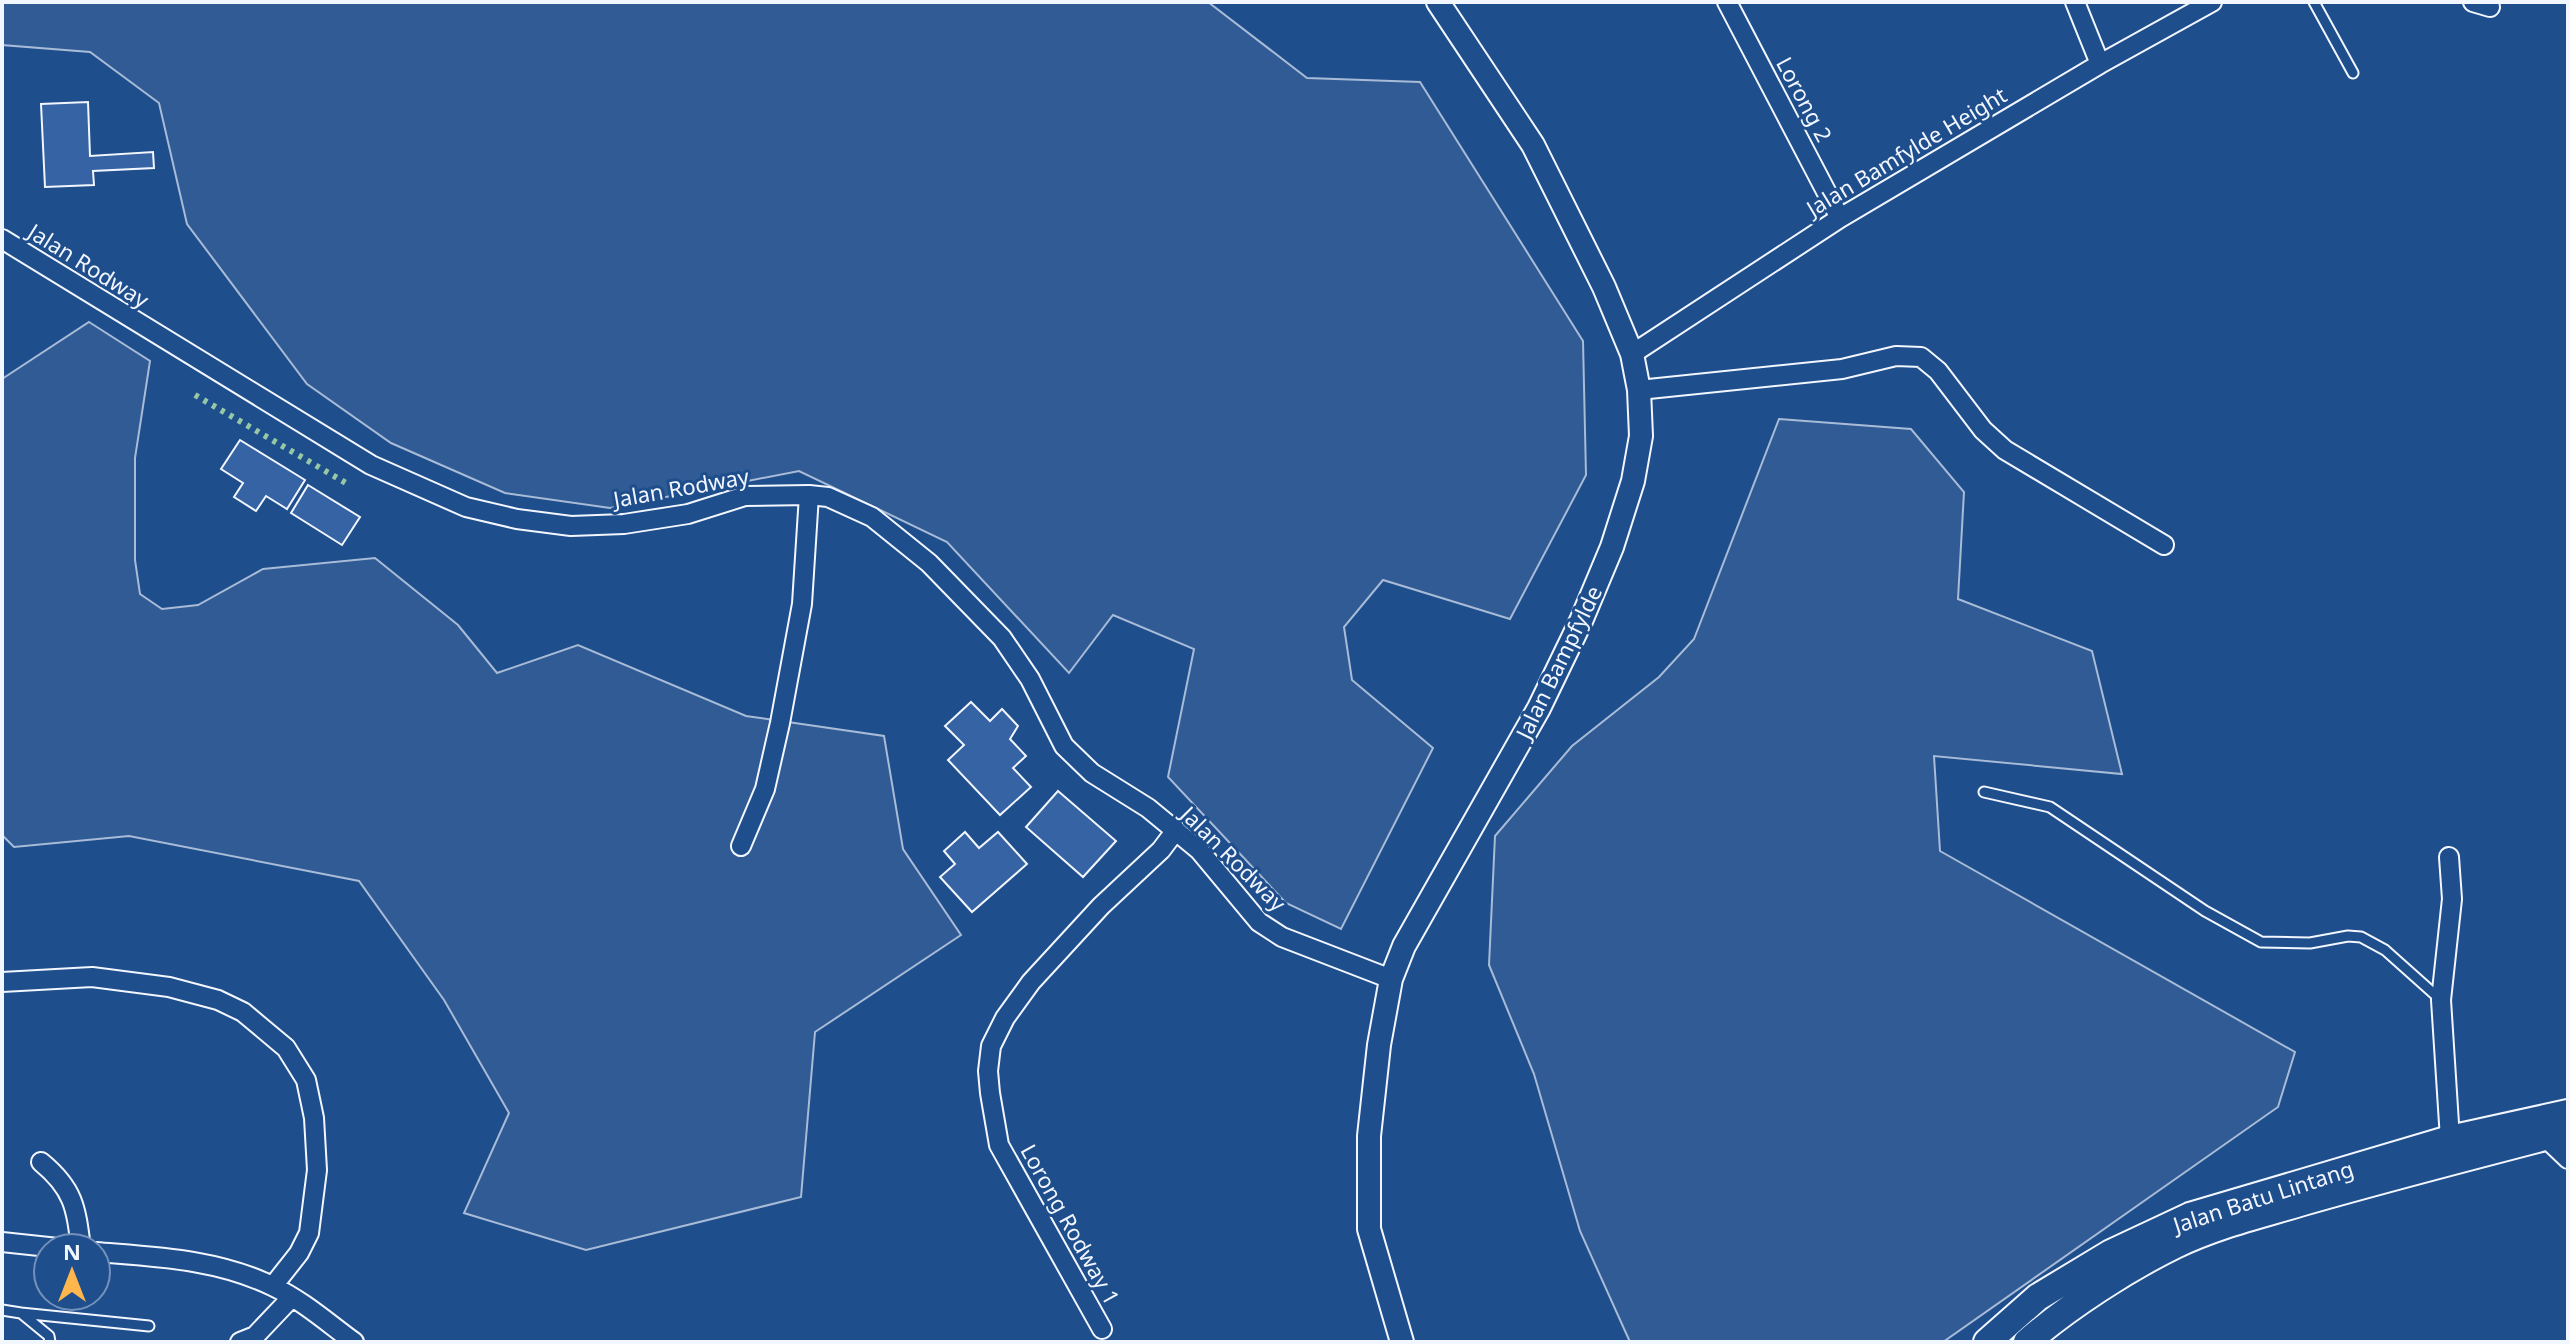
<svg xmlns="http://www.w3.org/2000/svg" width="2570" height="1344" font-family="'Noto Sans',sans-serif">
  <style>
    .built { fill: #305b95; stroke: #a8bbd7; stroke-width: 2 }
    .building { fill: #3563a3; stroke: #f2f6ff; stroke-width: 2 }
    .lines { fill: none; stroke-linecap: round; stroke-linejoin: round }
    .service-casing { stroke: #f2f6ff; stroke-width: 13 }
    .minor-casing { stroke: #f2f6ff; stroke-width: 22 }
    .tertiary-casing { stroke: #f2f6ff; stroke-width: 26 }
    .secondary-casing { stroke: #f2f6ff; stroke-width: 30 }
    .service { stroke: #1f4e8c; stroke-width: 9 }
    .minor { stroke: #1f4e8c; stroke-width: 18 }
    .tertiary { stroke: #1f4e8c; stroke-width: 22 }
    .secondary { stroke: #1f4e8c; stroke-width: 26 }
    .hedge { stroke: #97c8a6; stroke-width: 6; stroke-dasharray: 4 6; stroke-linecap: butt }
    .labels { text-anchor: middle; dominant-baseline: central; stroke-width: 6; stroke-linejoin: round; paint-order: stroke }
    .street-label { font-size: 22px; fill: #f2f6ff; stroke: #1f4e8c }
  </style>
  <rect width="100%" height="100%" fill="#1f4e8c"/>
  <path class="built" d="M2 2H1208L1307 78 1420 82 1583 341 1586 475 1510 619 1383 580 1344 627 1352 680 1433 748 1341 929 1286 903 1168 777 1194 649 1113 615 1069 673 947 542 799 471 610 508 505 493 391 443 307 384 187 224 159 103 90 52 2 45Z
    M89 322 150 361 135 458V560L140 594 162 609 198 605 263 569 375 558 458 625 497 673 578 645 746 716 884 736 903 849 961 935 815 1032 801 1197 586 1250 464 1213 509 1113 444 1000 359 881 129 836 14 847 2 835V379Z
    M1779 419 1911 429 1964 492 1958 599 2092 651 2122 774 1934 756 1940 851 2295 1052 2278 1107 1943 1342H1630L1580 1231 1534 1074 1489 965 1495 836 1572 746 1659 677 1694 639Z"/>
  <path class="building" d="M88 102 90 156 153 152 154 168 93 171 94 185 45 187 41 104Z
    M240 440 305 480 287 509 266 496 256 511 234 497 243 483 221 469Z
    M308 485 360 517 342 545 291 513Z
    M971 702 990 721 1002 709 1018 726 1010 739 1026 756 1013 768 1031 787 1000 815 948 760 964 745 945 726Z
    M1058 791 1116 841 1083 877 1026 827Z
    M965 832 979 848 998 832 1027 864 972 912 940 877 955 864 944 851Z"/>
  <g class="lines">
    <g class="service-casing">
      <path id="service" d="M2314 2 2353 73
        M1984 792 2050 807 2205 911 2261 942 2310 943 2348 936 2361 937 2385 950 2441 1000
        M2 1310 21 1313 49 1336 50 1342
        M21 1313 149 1326"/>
    </g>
    <g class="minor-casing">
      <path id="minor" d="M1727 2 1840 218
        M2075 2 2100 64
        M2473 2 2490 7
        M2 239 371 465 466 507 517 519 571 526 624 524 688 514 745 496 809 495 828 497 872 517 929 563 1002 638 1030 679 1064 746 1092 773 1148 808 1199 850 1259 922 1282 937 1391 979
        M1632 354 1840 218 2100 64 2212 2
        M1639 390 1842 369 1896 356 1921 357 1938 371 1983 430 2005 450 2164 545
        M741 846 765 789 780 723 802 604 809 495
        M2449 857 2452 899 2441 1000 2450 1139
        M2 982 92 977 169 987 218 1000 243 1012 286 1048 306 1080 314 1118 317 1170 309 1233 299 1253 273 1286
        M2545 1137 2568 1159
        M41 1162C74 1189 76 1208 81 1248
        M2 1242 58 1248
        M96 1252C156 1257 217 1259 272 1286 302 1300 328 1323 354 1342
        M1102 1329 999 1145 990 1093 988 1071 991 1046 1005 1018 1031 982 1101 906 1161 850 1176 830
        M240 1342 255 1336 292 1297"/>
    </g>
    <g class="tertiary-casing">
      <path id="tertiary" d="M1402 1342 1369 1229V1136L1379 1045 1391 979 1404 946 1539 708 1581 621 1612 547 1633 481 1641 436 1639 390 1632 354 1604 287 1533 145 1438 2"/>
    </g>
    <g class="secondary-casing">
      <path id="secondary" d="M1987 1342 2038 1297 2111 1253 2190 1216 2450 1139 2568 1113
        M2027 1342C2069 1306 2126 1269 2175 1245 2216 1225 2260 1215 2303 1202 2383 1179 2464 1158 2545 1137L2568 1135"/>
    </g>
    <use href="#service" class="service"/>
    <use href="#minor" class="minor"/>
    <use href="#tertiary" class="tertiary"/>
    <use href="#secondary" class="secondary"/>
    <path class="hedge" d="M195 395 346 483"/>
  </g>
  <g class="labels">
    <g class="street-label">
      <text transform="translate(1805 99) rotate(62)">Lorong 2</text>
      <text transform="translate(1906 151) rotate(-31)">Jalan Bamfylde Height</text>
      <text transform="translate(89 265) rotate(32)">Jalan Rodway</text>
      <text transform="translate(681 487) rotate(-10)">Jalan Rodway</text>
      <text transform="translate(1558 662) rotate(-64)">Jalan Bampfylde</text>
      <text transform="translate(1234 858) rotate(45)">Jalan Rodway</text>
      <text transform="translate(2263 1196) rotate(-18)">Jalan Batu Lintang</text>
      <text transform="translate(1071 1224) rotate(61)">Lorong Rodway 1</text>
    </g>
  </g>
  <rect width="2570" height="1344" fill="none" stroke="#f2f6ff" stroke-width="8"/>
  <g transform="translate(72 1272)"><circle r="38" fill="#1f4e8c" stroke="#7391ba" stroke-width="2"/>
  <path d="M0-6L14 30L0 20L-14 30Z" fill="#ffb74d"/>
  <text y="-12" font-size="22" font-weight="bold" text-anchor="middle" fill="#f2f6ff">N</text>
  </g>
</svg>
